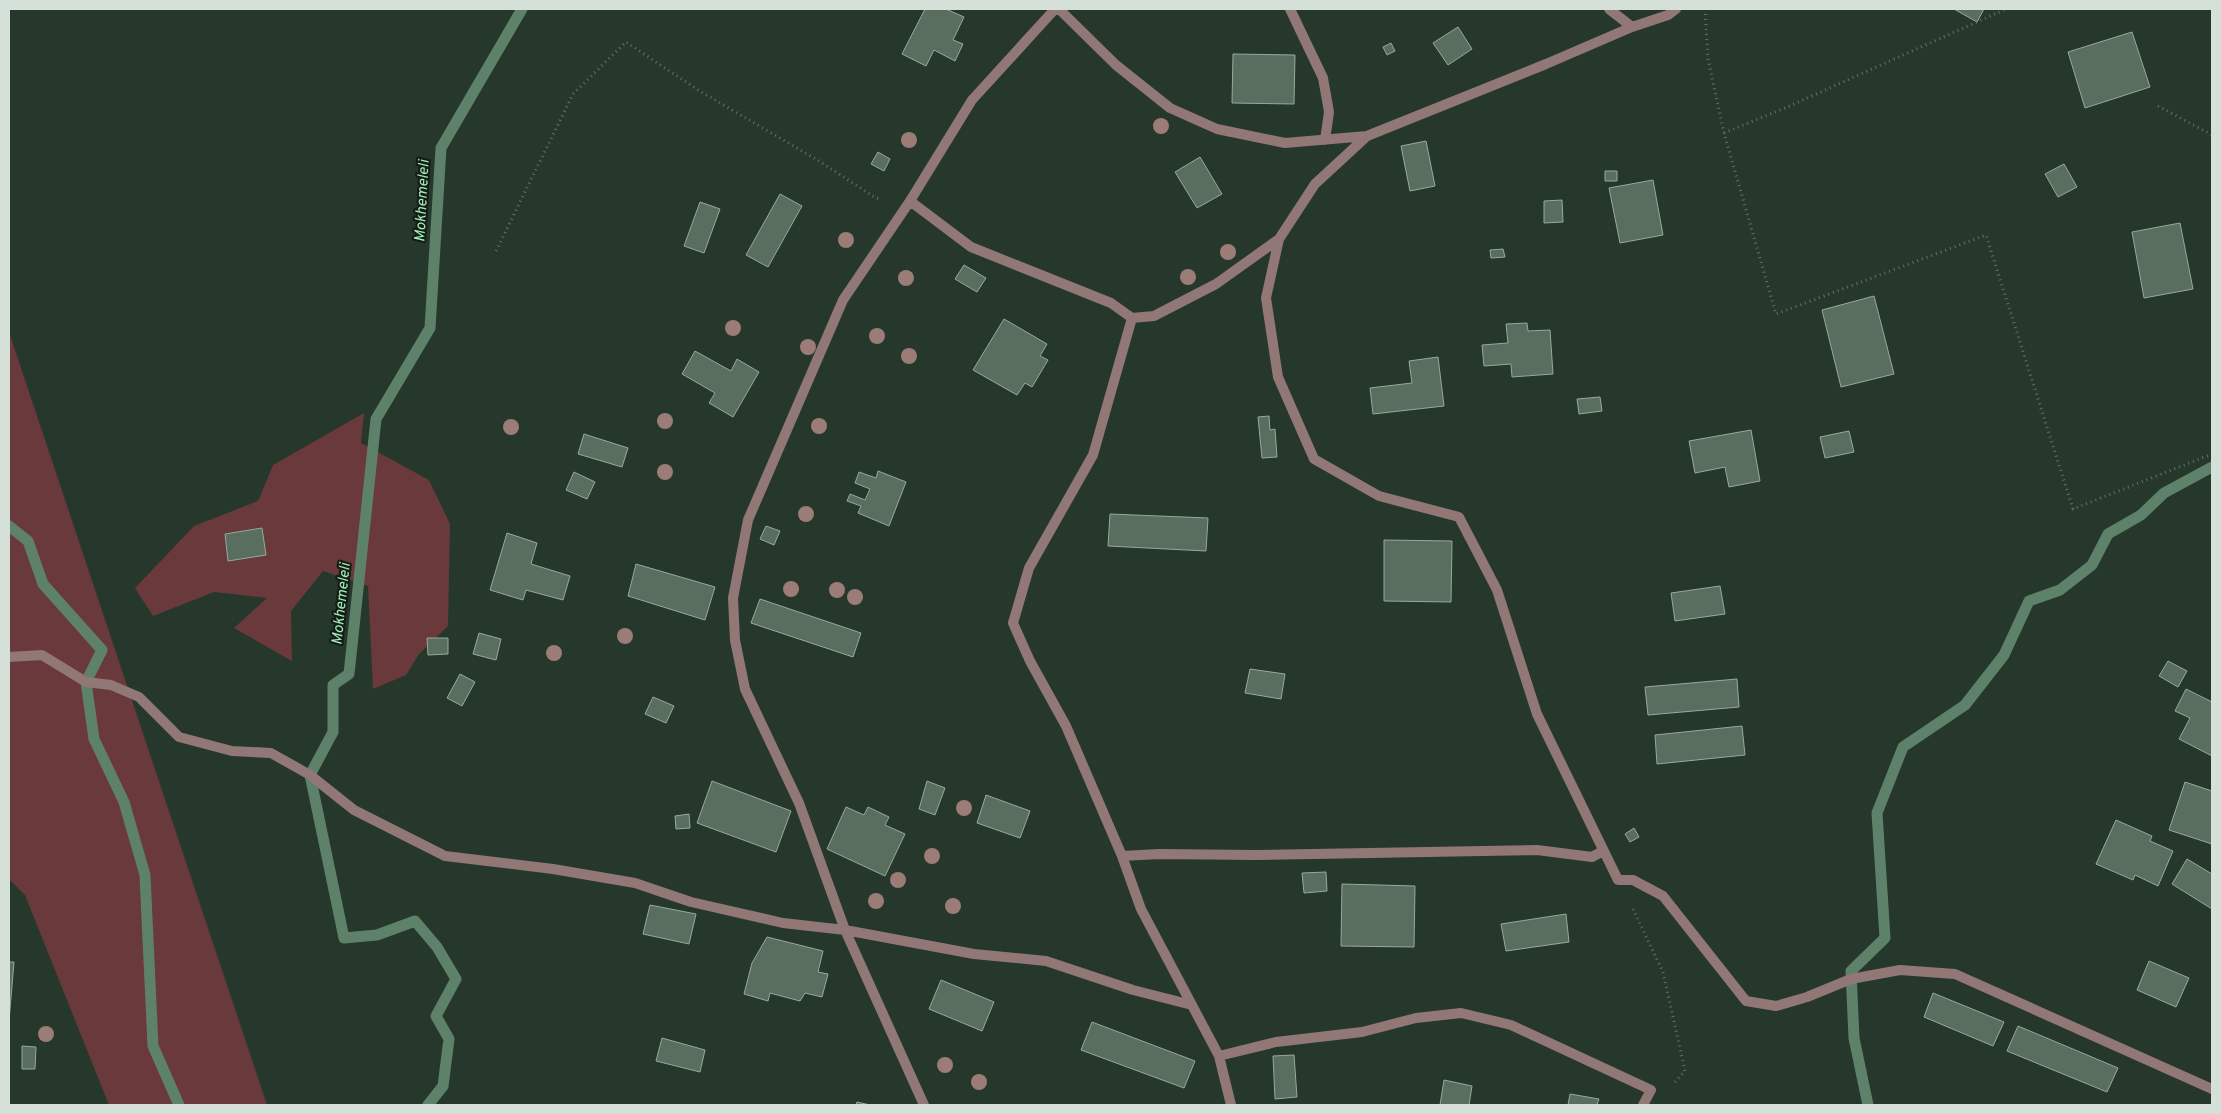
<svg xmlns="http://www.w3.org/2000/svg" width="2221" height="1114" font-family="Overpass,sans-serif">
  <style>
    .green { fill: #69393b }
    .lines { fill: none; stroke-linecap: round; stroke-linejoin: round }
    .stream { stroke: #5e8269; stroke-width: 11 }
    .building { fill: #596e5f; stroke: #95ab9b }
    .path { stroke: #627266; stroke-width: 3; stroke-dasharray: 1 4; stroke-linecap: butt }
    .street { stroke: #927777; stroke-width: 10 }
    .tree { fill: #9b7c77 }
    .labels { text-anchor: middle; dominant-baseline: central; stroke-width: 4.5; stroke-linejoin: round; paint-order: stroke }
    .water-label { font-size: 15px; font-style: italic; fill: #a2edb8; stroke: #151d17 }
  </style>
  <rect width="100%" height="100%" fill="#26382b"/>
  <path class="green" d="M9 332 267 1105H109L25 895 9 879Z
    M364 413 361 443 429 480 450 524 448 626 419 654 406 675 373 689 368 586 323 571 291 611 292 661 234 628 267 598 214 592 153 616 135 588 194 526 258 501 273 465Z"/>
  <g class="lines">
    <path class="stream" d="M9 526 28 541 43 584 102 650 86 682 94 739 124 802 145 875 153 1046 179 1105
      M428 1105 443 1086 449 1039 436 1016 456 979 437 947 415 921 377 935 344 938 310 775 333 732V685L349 674 376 419 430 328 441 148 522 9
      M1868 1105 1854 1038 1851 971 1885 938 1877 813 1903 747 1965 705 2004 655 2029 601 2060 590 2092 565 2108 534 2141 515 2164 493 2212 467"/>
  </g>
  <path class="building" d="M925 9H946L964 17 953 40 963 44 955 61 934 50 926 66 902 54Z
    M1954 9H1984L1977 22Z
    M1458 27 1472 49 1448 65 1433 43Z
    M2132 32 2150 87 2085 108 2068 52Z
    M1391 43 1395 51 1387 55 1383 47Z
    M1233 54 1295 55 1294 104 1232 103Z
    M1426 141 1435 186 1410 191 1401 146Z
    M878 152 890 159 884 171 871 164Z
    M1200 157 1222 194 1197 208 1175 172Z
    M2064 164 2077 187 2058 197 2045 174Z
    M1605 171H1617V181H1605Z
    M1653 180 1663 235 1620 243 1609 188Z
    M780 194 802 206 768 267 746 255Z
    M1562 200 1563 222 1544 223V201Z
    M700 202 720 209 704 253 684 246Z
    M2180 223 2193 289 2144 298 2132 232Z
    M1503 249 1505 257 1491 258 1490 250Z
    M964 265 986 278 977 292 955 279Z
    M1874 296 1894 374 1841 387 1822 310Z
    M1004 319 1047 344 1040 356 1048 360 1032 387 1025 383 1017 395 973 370Z
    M1527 323 1528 331 1550 330 1553 374 1512 377 1511 364 1484 366 1482 345 1508 343 1506 324Z
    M695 351 731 371 737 359 759 372 733 417 709 403 715 393 682 374Z
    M1438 357 1444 406 1373 414 1370 388 1412 383 1409 361Z
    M1600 397 1602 411 1579 414 1577 399Z
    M1269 416 1270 430 1275 429 1277 457 1262 458 1258 417Z
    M1751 430 1760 481 1729 487 1725 467 1695 473 1689 441Z
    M1849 431 1854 452 1825 458 1820 437Z
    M584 434 628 448 622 467 578 454Z
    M878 471 906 482 889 526 858 513 861 506 847 501 850 494 865 500 870 489 855 483 859 472 876 478Z
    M574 472 595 482 587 499 566 490Z
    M1110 514 1208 518 1206 551 1108 546Z
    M766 526 780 531 774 545 760 539Z
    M262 528 266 555 228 561 225 534Z
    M507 533 537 543 531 564 570 576 563 600 526 590 523 600 490 590Z
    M1384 540 1452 541 1451 602 1384 601Z
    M636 564 715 587 705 620 628 596Z
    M1720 586 1725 614 1675 621 1671 593Z
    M760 599 861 633 853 657 751 623Z
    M479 633 501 639 496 660 473 654Z
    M427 638H448V654L428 655Z
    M2168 661 2187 671 2178 687 2159 676Z
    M1250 669 1285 674 1281 699 1245 693Z
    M460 674 475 682 462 706 447 698Z
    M1737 679 1739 707 1648 715 1645 687Z
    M2186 689 2212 702V756L2179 739 2190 718 2175 711Z
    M653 697 674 706 666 723 645 714Z
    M1742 726 1745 755 1657 764 1655 735Z
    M712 781 791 811 776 852 697 823Z
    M927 781 945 788 935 815 919 809Z
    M2185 782 2212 791V844L2169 830Z
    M986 795 1030 811 1020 838 977 823Z
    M846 807 864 815 868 807 889 817 885 825 905 834 885 876 827 849Z
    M689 814 690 828 676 829 675 816Z
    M2116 820 2152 836 2150 841 2173 851 2158 886 2135 875 2133 880 2096 864Z
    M1634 828 1639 837 1630 842 1625 834Z
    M2187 859 2212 874V909L2172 884Z
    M1326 872 1327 891 1304 893 1302 873Z
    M1342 884 1415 886 1414 947 1341 946Z
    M650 905 696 914 689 944 643 934Z
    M1566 914 1569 942 1506 951 1501 924Z
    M767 937 823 951 818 972 828 974 822 997 805 993 800 1001 770 993 768 1001 744 994 752 963Z
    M2149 961 2189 978 2176 1007 2137 990Z
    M9 962H14L9 1021Z
    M941 980 994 1002 982 1031 929 1009Z
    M1933 993 2004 1022 1993 1046 1924 1017Z
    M1092 1022 1195 1061 1184 1088 1081 1050Z
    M2018 1026 2118 1068 2107 1092 2007 1051Z
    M662 1038 705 1050 700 1072 656 1061Z
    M22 1046 36 1047 35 1069H22Z
    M1294 1055 1297 1097 1275 1099 1273 1056Z
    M1444 1080 1472 1086 1469 1105H1440Z
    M1570 1094 1599 1099 1597 1105H1568Z
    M857 1102 870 1105H856Z"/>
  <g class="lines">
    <path class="path" d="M1705 9 1708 59 1724 133 1776 314 1986 235 2073 509 2212 454
      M2158 106 2212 135
      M1724 133 1785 108 2006 9
      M496 251 573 94 626 42 698 90 819 161 876 198 882 199
      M1633 909 1663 972 1685 1071 1673 1084"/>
    <path class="street" d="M1059 9 1116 65 1170 108 1217 129 1285 143 1367 136
      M1290 9 1323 78 1329 112 1325 140
      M1609 9 1632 27
      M1676 9 1668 15 1632 27 1546 64 1367 136 1315 184 1279 239 1266 298 1278 377 1314 459 1379 496 1459 517 1497 590 1537 714 1618 880H1633L1663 896 1746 1001 1776 1006 1807 997 1851 979 1900 970 1955 974 2212 1089
      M910 201 971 247 1111 303 1132 318 1154 316 1216 284 1279 239
      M1132 318 1093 455 1029 568 1013 623 1030 661 1066 726 1122 856 1141 909 1219 1056 1231 1105
      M9 657 42 655 86 682 111 685 139 697 179 737 232 751 271 753 310 775 354 810 445 856 553 869 635 883 691 902 783 923 845 930 974 954 1046 961 1133 990 1192 1005
      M1122 856 1159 854 1256 855 1537 850 1592 857 1603 851
      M1219 1056 1276 1042 1362 1032 1416 1018 1461 1013 1511 1025 1651 1090 1643 1105
      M924 1105 845 930 799 803 745 689 735 640 733 598 748 520 843 300 910 201 972 100 1055 9"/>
  </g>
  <g class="tree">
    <circle cx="1161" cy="126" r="8"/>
    <circle cx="909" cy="140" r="8"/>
    <circle cx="846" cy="240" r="8"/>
    <circle cx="1228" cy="252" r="8"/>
    <circle cx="1188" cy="277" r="8"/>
    <circle cx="906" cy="278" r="8"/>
    <circle cx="733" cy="328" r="8"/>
    <circle cx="877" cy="336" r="8"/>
    <circle cx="808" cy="347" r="8"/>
    <circle cx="909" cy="356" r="8"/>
    <circle cx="665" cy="421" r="8"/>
    <circle cx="819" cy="426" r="8"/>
    <circle cx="511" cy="427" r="8"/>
    <circle cx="665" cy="472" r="8"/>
    <circle cx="806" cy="514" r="8"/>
    <circle cx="791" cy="589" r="8"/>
    <circle cx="837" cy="590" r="8"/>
    <circle cx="855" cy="597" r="8"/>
    <circle cx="625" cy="636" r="8"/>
    <circle cx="554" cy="653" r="8"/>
    <circle cx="964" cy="808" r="8"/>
    <circle cx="932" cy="856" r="8"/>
    <circle cx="898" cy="880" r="8"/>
    <circle cx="876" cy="901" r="8"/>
    <circle cx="953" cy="906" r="8"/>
    <circle cx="46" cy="1034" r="8"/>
    <circle cx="945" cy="1065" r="8"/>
    <circle cx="979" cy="1082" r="8"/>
  </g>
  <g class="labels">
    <g class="water-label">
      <text transform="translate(423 201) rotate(-87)">Mokhemeleli</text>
      <text transform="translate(342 604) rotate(-84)">Mokhemeleli</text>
    </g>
  </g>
  <rect width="2221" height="1114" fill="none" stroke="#d5e1d8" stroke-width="20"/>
</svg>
